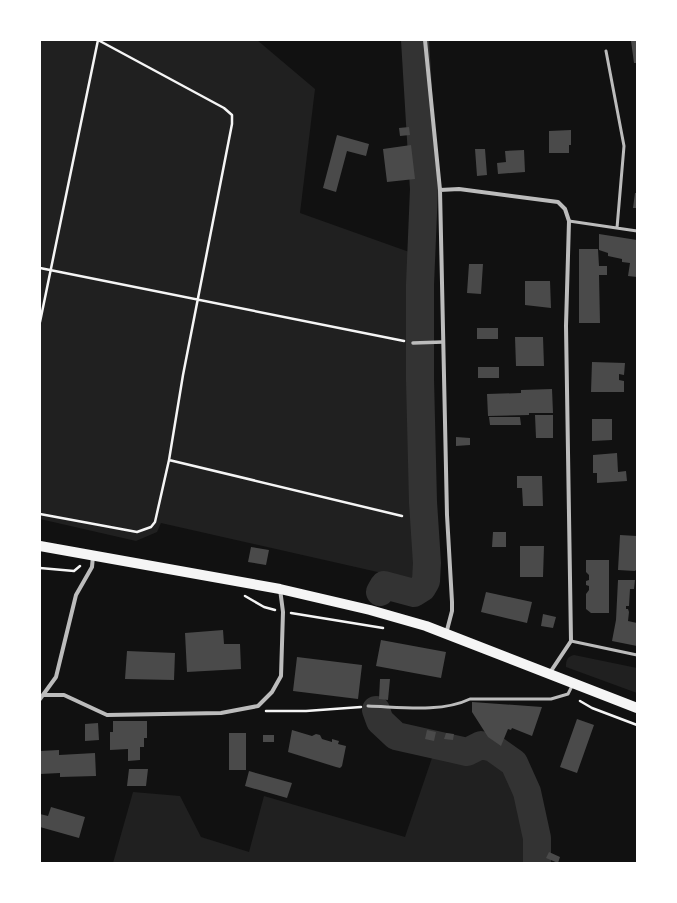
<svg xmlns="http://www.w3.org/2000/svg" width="677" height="903" font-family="'Public Sans',sans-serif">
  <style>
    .green { fill: #202020 }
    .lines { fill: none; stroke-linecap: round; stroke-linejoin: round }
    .river { stroke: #333; stroke-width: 28 }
    .building { fill: #4a4a4a }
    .path { stroke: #f5f5f5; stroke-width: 2.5 }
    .service { stroke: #bcbcbc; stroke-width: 3 }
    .pedestrian { stroke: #bcbcbc; stroke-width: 3.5 }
    .minor { stroke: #bcbcbc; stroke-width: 4 }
    .primary { stroke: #f5f5f5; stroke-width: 10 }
  </style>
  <rect width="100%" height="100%" fill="#111"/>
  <path class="green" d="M40 40H257L315 89 300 213 412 253 417 572 413 580 161 523 157 532 136 541 40 519Z
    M574 655 637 668V693L566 667C566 660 567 657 574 655Z
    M433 755 469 761 483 755 507 769 524 824 526 863H113L133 792 180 796 201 837 249 852 264 796 405 837Z"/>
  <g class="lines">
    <path class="river" d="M380 592 384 585 414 593 422 588 426 581 427 563 423 502 420 379V285L424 189 415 40
      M376 710 380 721 396 736 467 752 481 745 493 748 514 763 527 792 537 838V863"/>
  </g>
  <path class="building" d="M637 40V63H634L631 41Z
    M409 127 410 135 400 136 399 128Z
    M571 130V145H569V153H549V131Z
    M337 135 369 144 366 156 347 151 336 192 323 188Z
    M411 145 415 179 387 182 383 149Z
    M475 149H485L487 175 477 176Z
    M524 150 525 172 498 174 497 163 506 162 505 151Z
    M635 193H637V208H633Z
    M599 234 637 240V277L628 276 630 263 622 262V259L608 256V253L599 250Z
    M579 249H598L599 266H607V275H599L600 323H579Z
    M469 264H483L481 294 467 293Z
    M525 281H550L551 308 525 305Z
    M477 328H498V339H477Z
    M515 337H543L544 366H516Z
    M592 362 625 363 624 375 619 374V380L624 381V392H591Z
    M478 367H499V378H478Z
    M552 389 553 413H529V415L488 416 487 394 521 393V390Z
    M535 415H553V438H536Z
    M489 417H520L521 425H490Z
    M592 419H612V440L592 441Z
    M456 437 470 438V445L456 446Z
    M617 453 618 472 626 471 627 481 597 483V473H593V455Z
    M517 476H542L543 506H523L522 488H517Z
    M493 532H506V547H492Z
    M620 535 637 536V569L635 571 618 570Z
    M520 546H544L543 577H520Z
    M251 547 269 550 266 565 248 562Z
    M586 560H609V613H591L586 609V594L589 590V586L586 585V581L589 580V575L586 572Z
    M618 580H635L634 589H630L629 606H626V609H628L629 612 628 621 637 623V646L612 641 616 620Z
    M486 592 532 602 527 623 481 612Z
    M543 614 556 617 553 628 541 626Z
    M223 630 224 644H240L241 669 187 672 185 633Z
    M381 640 446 652 441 678 376 666Z
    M127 651 175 653 174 680 125 679Z
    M297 657 362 665 358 699 293 691Z
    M380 679H390L388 700 379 699Z
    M472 702 542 707 532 736 512 728 511 730 508 729 501 746 488 737 472 712Z
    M577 719 594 725 577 773 560 767Z
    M113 721H147V738H144V747H140V760L128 761V749L110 750V732H113Z
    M98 723 99 740 85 741V724Z
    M292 730 312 736 316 734 320 735 322 739 332 742V739L339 741 338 744 346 746 342 766 340 768 336 767 288 752Z
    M427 730 436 732 434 741 425 739Z
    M229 733H246V770H229Z
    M446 733 454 734 453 740 444 739Z
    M263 735H274V742H263Z
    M59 750V755L95 753 96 776 60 777V773L40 774V751Z
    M129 769H148L146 786H127Z
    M249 771 292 783 287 798 245 786Z
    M51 807 85 817 79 838 40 827V814L48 816Z
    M549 852 560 857 558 863 546 858Z"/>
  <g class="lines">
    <path class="path" d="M98 40 224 108 232 115V124L183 375 169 460 402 516
      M40 268 404 341
      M40 322 98 40
      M40 514 137 532 151 527 155 522 169 460
      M40 568 74 571 80 566
      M245 596 264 607 275 610
      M291 613 383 628
      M580 701 592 708 637 725
      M266 711H306L361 707"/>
    <path class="service" d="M606 51 624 146 617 228
      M569 221 637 231
      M571 641 637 655
      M368 706C400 707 441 713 470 699H551L568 694 572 686"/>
    <path class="pedestrian" d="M413 343 443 342"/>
    <path class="minor" d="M425 40 440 190 447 515 452 602V611L446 634
      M440 190 459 189 558 202 565 209 569 221 566 326 571 641 549 674
      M43 695H64L107 715 221 713 258 706 272 692 281 676 283 612 280 589
      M40 699 56 677 76 595 92 567 93 556"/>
    <path class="primary" d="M40 546 280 589 370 610 426 626 637 708"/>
  </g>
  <rect width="677" height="903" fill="none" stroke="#ffffff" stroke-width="82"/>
</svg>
